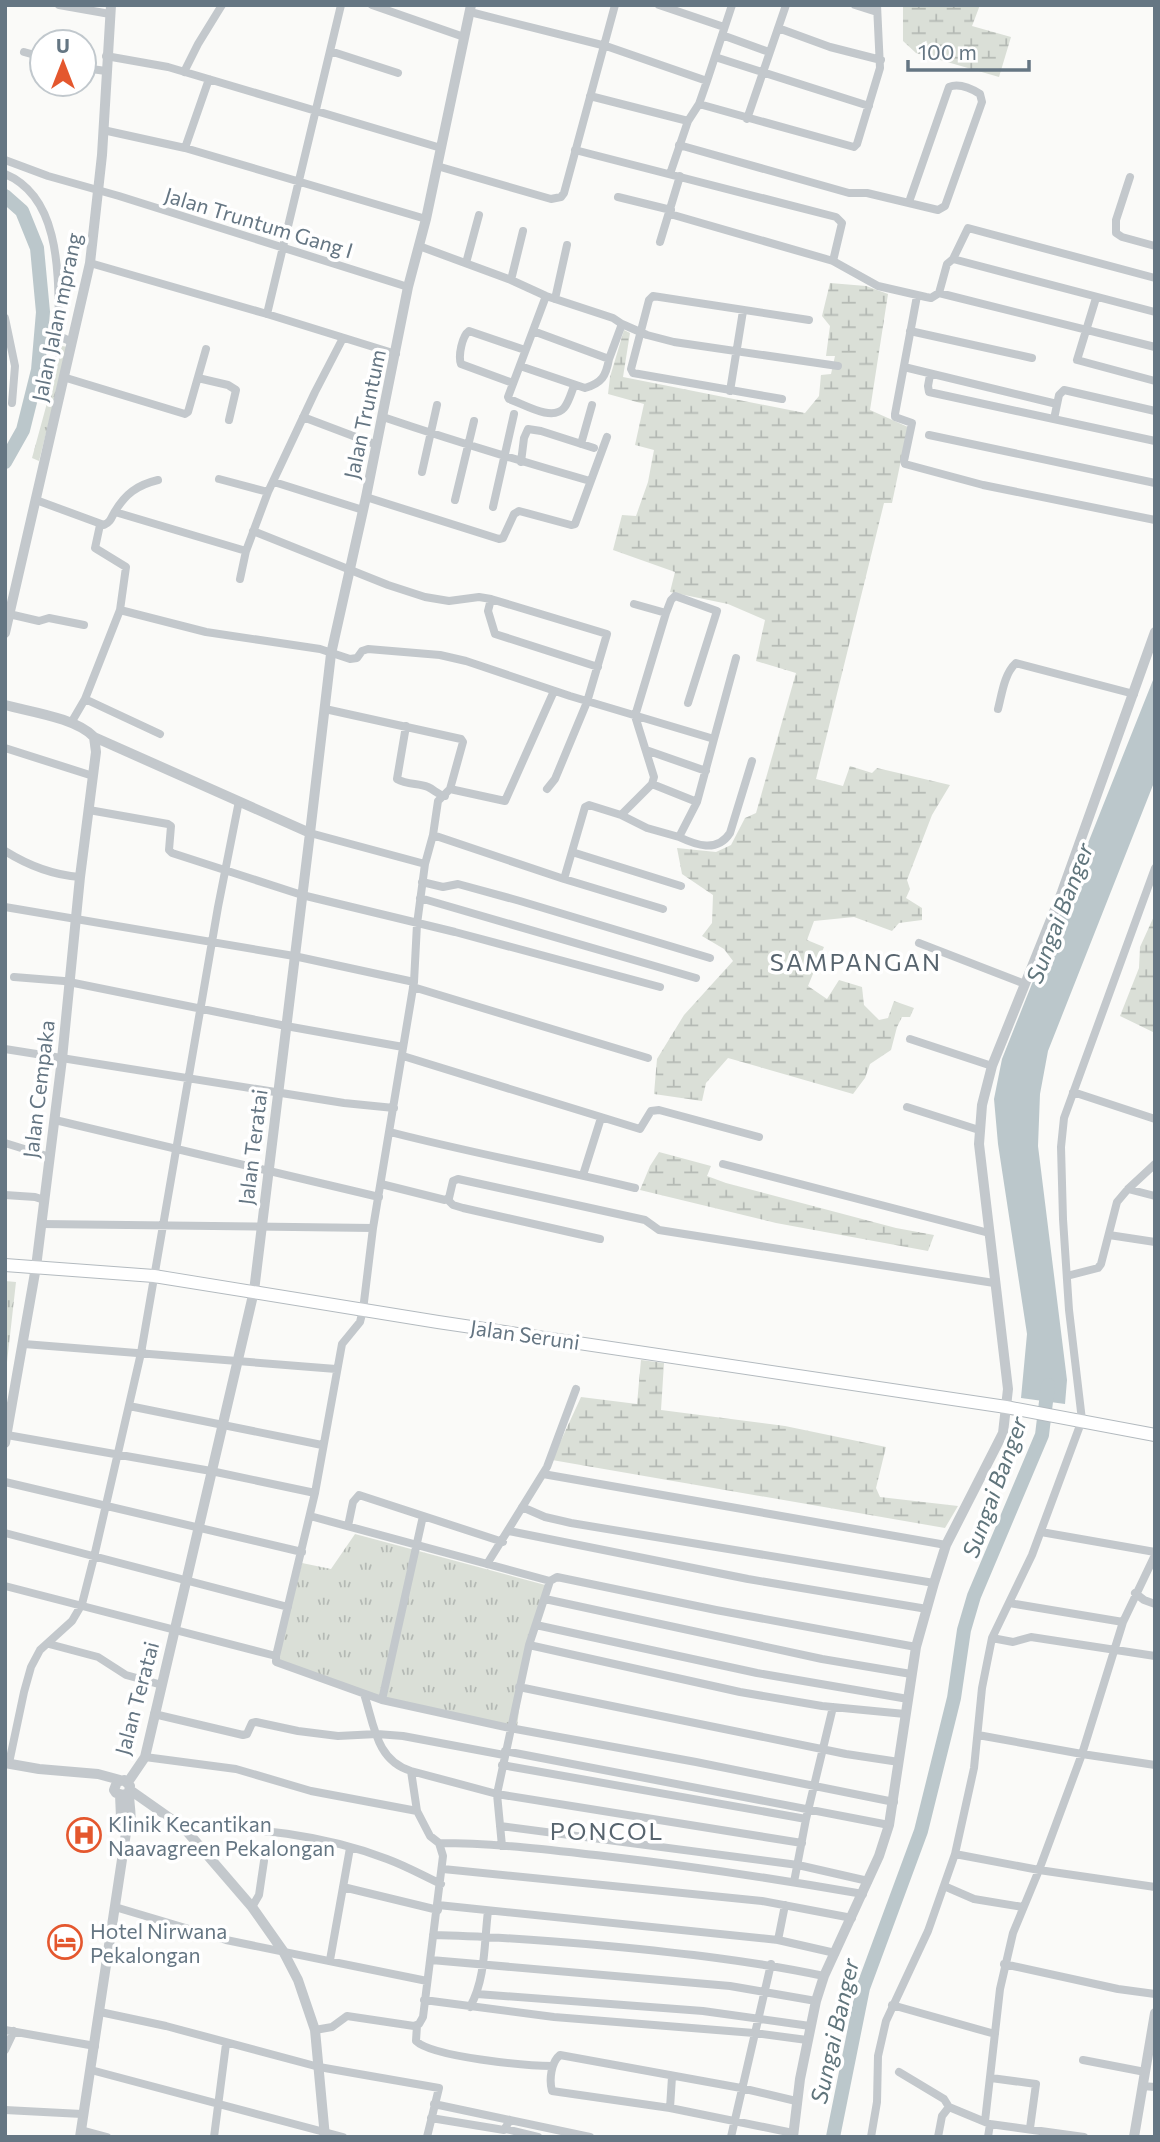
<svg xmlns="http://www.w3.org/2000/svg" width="1160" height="2142" font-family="Commissioner,sans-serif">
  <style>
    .wetland { fill: url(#wetland-marsh) }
    .park { fill: url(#park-tufts) }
    .water { fill: #bbc7cb }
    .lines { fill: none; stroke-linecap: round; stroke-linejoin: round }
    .river { stroke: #bbc7cb; stroke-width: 14 }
    .secondary-casing { stroke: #b3babf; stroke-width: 14 }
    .minor { stroke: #c3c8cc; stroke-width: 8 }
    .tertiary { stroke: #c3c8cc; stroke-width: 10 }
    .secondary { stroke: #fff; stroke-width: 12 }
    .labels { text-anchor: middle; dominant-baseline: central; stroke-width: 7; stroke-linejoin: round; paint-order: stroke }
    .street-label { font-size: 21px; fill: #657683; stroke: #fff }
    .poi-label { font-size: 21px; fill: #657683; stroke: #fff; text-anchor: start }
    .water-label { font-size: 23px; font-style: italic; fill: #60757c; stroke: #fff }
    .quarter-label { font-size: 24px; letter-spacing: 2px; fill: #57646e; stroke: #fff }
  </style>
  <defs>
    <pattern id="wetland-marsh" width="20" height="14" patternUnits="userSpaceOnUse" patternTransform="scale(1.75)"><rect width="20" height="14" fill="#dadfd7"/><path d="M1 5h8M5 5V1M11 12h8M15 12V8" fill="none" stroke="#b4b9b4"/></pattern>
    <pattern id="park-tufts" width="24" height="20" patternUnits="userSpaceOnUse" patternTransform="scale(1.75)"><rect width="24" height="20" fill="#dadfd7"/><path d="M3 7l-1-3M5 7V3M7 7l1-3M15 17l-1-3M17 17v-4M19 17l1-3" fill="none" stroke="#b4b9b4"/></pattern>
  </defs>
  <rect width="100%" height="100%" fill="#fafaf8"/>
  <path class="wetland" d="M903 5H980L972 26 1011 37 999 77 916 53 903 41Z
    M830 283 866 286 888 294 870 410 908 427 892 503H884L816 779 843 786 850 766 872 773 877 768 950 785 932 815 907 880 910 889 906 898 922 908V920L899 923 892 931 854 917 814 921 807 940 824 947 808 986 827 999 839 980 862 987 864 1005 879 1020 888 1018 894 1001 914 1008 910 1017H902L897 1027 891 1050 870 1064 865 1078 853 1094 728 1058 706 1083 702 1101 654 1094 657 1059 684 1015 733 961 724 949 702 936 712 923 713 895 682 874 677 848 716 852 731 845 745 818 756 813 796 673 756 661 765 620 728 604 670 592 675 572 613 550 622 515 636 516 648 482 654 450 635 445 644 404 608 394 610 377 624 330 630 333 623 377 805 413 819 396 821 375 831 374 835 356H826L830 326 822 316Z
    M1155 914V1033L1120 1016 1139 968 1140 947Z
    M659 1152 711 1166 707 1176 726 1183 896 1228 934 1235 928 1251 776 1223 640 1190 650 1166Z
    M641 1360 664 1363 661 1410 785 1426 886 1447 876 1488 880 1497 958 1506 945 1528 552 1460 581 1397 637 1404Z"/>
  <path class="park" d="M56 345 68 347 39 461 32 458 53 381Z
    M5 1281 16 1282 5 1380Z
    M355 1534 549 1586 527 1644 517 1727 391 1701 276 1664 302 1563 331 1569Z"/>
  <path class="water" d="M1155 675V780L1048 1051 1040 1094 1038 1146 1067 1380 1065 1404 1021 1398 1027 1334 998 1144 994 1099 1002 1059Z"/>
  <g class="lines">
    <path class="river" d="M5 196 22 211 37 248 43 312 38 370 23 430 5 462
      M833 2137 863 1988 921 1831 954 1698 964 1630 974 1596 1042 1435 1048 1385"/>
    <g class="secondary-casing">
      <path id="secondary" d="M5 1265 154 1276 438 1322 1006 1407 1155 1435"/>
    </g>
    <path class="minor" d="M59 5 110 14
      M372 5 464 37
      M659 5 724 27
      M855 5 877 12
      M470 12 606 46 707 81
      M778 28 830 47 881 60
      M722 35 769 52
      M330 51 398 73
      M24 52 42 57
      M106 56 168 67 441 148
      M715 57 869 106
      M84 68 106 71
      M184 72 198 44 222 5
      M590 96 688 121
      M699 104 854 147 857 144 880 68 877 5
      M747 119 786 5
      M103 130 185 148 426 219
      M679 145 849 193H867L938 210 945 206 982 102 980 94C972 89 959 83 949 87L909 202
      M185 148 209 79
      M575 150 836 217 842 223 833 261
      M5 160 48 176 119 196 408 287
      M437 166 551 199 561 197 564 193 615 5
      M5 174C63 198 58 281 59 333L61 337 72 342
      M670 174 688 121 699 104 707 81 732 5
      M1130 177 1116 220V233L1122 237 1155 246
      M618 197 671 210
      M670 214 833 261 878 286 926 297 931 298 939 293 1155 347
      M660 242 680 176
      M419 246 511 280 546 296 613 318 622 324 609 359 533 331
      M953 259 1155 312
      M90 263 267 314 396 354
      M466 263 479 215
      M511 280 523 231
      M939 293 947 264 953 259 968 228 1155 278
      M546 296 508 397 509 399C524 404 552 422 564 408 569 402 571 393 574 386
      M917 296 895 414V417L912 423 904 461 905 464 983 485 1155 520
      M1096 298 1077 360 1155 381
      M555 299 567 245
      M267 314 341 5
      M5 318 15 366 12 403
      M622 324 647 335 674 342 838 366
      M910 331 1032 358
      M520 366 585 388C602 383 606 376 609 359
      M904 367 1057 404
      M930 375 928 386 929 392 1155 441
      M63 377 185 414 188 412 206 349
      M198 378 228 385 236 390 229 420
      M513 383 461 364C458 356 462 336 469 331L525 350
      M730 391 743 311
      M782 399 633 373 631 369 649 300 653 296 809 320
      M303 417 377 445
      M383 417C451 440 520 461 590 481
      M1054 419 1059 395 1064 390 1155 411
      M929 435 1155 483
      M581 444 592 405
      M521 462 524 438 528 429 541 431 594 448
      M422 472 437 405
      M219 479 268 492
      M274 482 363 510
      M366 497 499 539 503 538 514 514 519 511 571 525 575 524 607 437
      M36 500 104 525C110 522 111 519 114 513 125 494 137 485 158 480
      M455 500 474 421
      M493 507 514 414
      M115 512 246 551 268 492 315 392 343 338
      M100 525 95 548 126 567 120 610
      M253 531 388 585 425 597 449 601 479 597 491 599 488 611 495 634 598 667
      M240 579 246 551
      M491 599 607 634 587 702 555 779 547 789
      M634 604 666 613 635 716 654 777 652 784 621 815 589 805 585 807 564 879 433 835 425 864 417 924 414 982 373 1228 363 1310 360 1322 342 1344 315 1493 276 1656V1662L382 1700 510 1728 696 1762 894 1802
      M666 613 671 600 675 596 717 611 688 703
      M9 614 39 621 49 618 84 625
      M85 699 160 734
      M325 709 461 739 463 742 450 789 438 801 433 835
      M998 709C1002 694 1004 674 1016 663L1134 694
      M71 723 85 699 120 610 206 632 320 649 350 659 357 658 362 651 368 649 440 655 466 661 570 696 714 739 697 802 679 837 647 828 621 815
      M406 726 397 779C407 785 418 783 428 787 435 790 436 794 445 796
      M714 739 736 658
      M5 748 93 776
      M646 750 706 771
      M652 784 697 802
      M450 789 505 801 554 691
      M89 810 168 824 171 826 169 850 172 853 302 895 455 932 660 987
      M310 833 425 864
      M679 837C696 845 717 853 730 833L752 761
      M5 851C29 866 52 875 80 877
      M572 852 681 886
      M564 879 663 909
      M422 882 443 887 458 884 520 901 710 958
      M420 898 696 978
      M5 907 294 956 414 982
      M919 943 1025 984
      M14 977 64 981 286 1026 403 1047
      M413 987 648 1058
      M910 1039 992 1066
      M5 1049 344 1103 394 1108
      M403 1056 640 1129 651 1111 659 1110 759 1137
      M1073 1092 1155 1119
      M907 1107 979 1130
      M55 1120 379 1197
      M390 1132C471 1153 554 1168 635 1188
      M5 1143 50 1157
      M723 1164 989 1233
      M583 1175 601 1118
      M381 1184 445 1200 449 1198 453 1181 458 1179 645 1220 659 1230 994 1283
      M1128 1189 1155 1196
      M5 1195 35 1197 44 1200
      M447 1199 453 1205 463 1208 600 1239
      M41 1224 373 1228
      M1109 1235 1155 1242
      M1067 1276 1098 1268 1101 1264 1117 1202 1128 1189 1155 1164
      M24 1344 336 1369
      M129 1406 322 1445
      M7 1435 211 1471 315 1493
      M543 1474 946 1545
      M5 1482 302 1552
      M522 1507 545 1517 571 1523 934 1583
      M310 1516 550 1581 529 1645 497 1794 411 1771
      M348 1526 353 1502 359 1495 503 1542
      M509 1531 748 1579 927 1609
      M1041 1532 1155 1552
      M5 1533 288 1607
      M487 1564 547 1467 576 1389
      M550 1581 557 1577 716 1610 916 1647
      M5 1586 276 1656
      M1135 1593 1144 1600 1155 1604
      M545 1599 822 1659 911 1674
      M1009 1603 1123 1622
      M536 1625 757 1673 908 1699
      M992 1638 1013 1642 1031 1637 1155 1656
      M49 1644 98 1657 126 1675 162 1685
      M529 1645 740 1692 822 1706 905 1714
      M519 1687 846 1754 899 1762
      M382 1700 423 1516
      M154 1714 243 1735 247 1734 252 1723 256 1722 298 1731 338 1736 377 1734 403 1736 504 1755
      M978 1735 1082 1754 1155 1765
      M505 1751 889 1825
      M145 1757 236 1769 311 1791 417 1811
      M9 1763 24 1692 31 1667 40 1650 72 1621 82 1604 94 1557 141 1353 218 907 239 801
      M502 1765 806 1819
      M500 1826 798 1865 868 1881
      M184 1828C250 1826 325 1835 387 1859 406 1866 424 1876 441 1884
      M439 1843C494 1843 549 1850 604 1856 691 1866 777 1879 863 1894
      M502 1846 497 1794 802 1843
      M955 1854 1039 1870 1155 1887
      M443 1869 762 1901 852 1918
      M794 1882 806 1819 833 1707
      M944 1886 974 1899 1023 1907
      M343 1887 438 1910
      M438 1905 778 1940 835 1953
      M115 1907 226 1940 427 1981
      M252 1907 259 1895 264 1861
      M433 1935C492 1936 550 1941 608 1946 681 1953 753 1961 824 1976
      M778 1940 785 1905
      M330 1960 350 1848
      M431 1960 730 1986 816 2001
      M1004 1964 1118 1989 1155 1994
      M477 1994 703 2011 810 2026
      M424 2000 554 2017 754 2033 807 2040
      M892 2005 995 2034
      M470 2007C486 1978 484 1943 488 1911
      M100 2012 166 2026 319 2067 439 2088 427 2137
      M417 2025 416 2041C432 2057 527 2066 552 2066
      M5 2030 95 2046
      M315 2030 332 2027 347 2016 414 2026 419 2024 423 2017 443 1856 439 1843 430 1836 417 1811 411 1771C376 1761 374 1724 364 1694
      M5 2050 14 2031
      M1083 2060 1145 2072
      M91 2070 343 2137
      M899 2072 944 2099 949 2107
      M991 2078 1036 2084 1030 2128
      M1142 2086 1155 2087
      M434 2104 590 2137
      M670 2108 672 2077
      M5 2110 82 2114
      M431 2118 504 2130 510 2120
      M985 2121 1000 1989 1013 1933 1039 1870 1082 1754 1123 1622 1155 1555
      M506 2129 538 2137
      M81 2130 107 2137
      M793 2133 670 2108 552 2091C549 2080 551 2062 560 2055L741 2088 796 2101
      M214 2137 226 2044
      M731 2137 771 1964
      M871 2137 877 2102 878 2056 886 2021 928 1931 955 1854 974 1768 982 1688 992 1638 1032 1555 1082 1420 1069 1310 1063 1219 1061 1147 1064 1118 1155 868
      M938 2137 942 2116 949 2107 990 2124 1084 2137
      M988 2137 990 2124"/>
    <path class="tertiary" d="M5 633 90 263 102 155 111 5
      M5 705C31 712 76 718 94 737L310 833 254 1291 149 1740 145 1757 128 1782
      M310 833 331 654 366 497 408 287 426 219 471 5
      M5 1443 36 1267 62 1059 80 877 96 752 94 737
      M5 1763 39 1769 98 1774 120 1780
      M130 1790 184 1828 252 1907 283 1951 298 1980 315 2030 325 2137
      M120 1795 121 1817 126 1833
      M80 2137 126 1833C136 1817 126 1802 130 1786L124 1780 117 1782 114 1790 116 1793 124 1795 128 1793
      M793 2137 800 2079 816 2001 824 1976 879 1856 889 1825 916 1647 934 1583 946 1545 1003 1433 1008 1389 979 1144 982 1105 992 1066 1062 892 1155 632
      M1134 2137 1155 2013"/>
    <use href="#secondary" class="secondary"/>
  </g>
  <defs>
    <g id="hospital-ring" transform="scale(1.75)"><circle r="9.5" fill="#fff" stroke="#e4572e" stroke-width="1.5"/><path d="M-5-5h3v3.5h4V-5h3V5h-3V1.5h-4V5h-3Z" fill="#e4572e"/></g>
    <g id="hotel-ring" transform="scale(1.75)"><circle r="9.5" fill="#fff" stroke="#e4572e" stroke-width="1.5"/><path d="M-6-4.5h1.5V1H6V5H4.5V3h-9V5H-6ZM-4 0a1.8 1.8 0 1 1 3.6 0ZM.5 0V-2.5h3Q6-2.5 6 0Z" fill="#e4572e"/></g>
  </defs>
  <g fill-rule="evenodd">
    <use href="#hospital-ring" x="84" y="1835"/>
    <use href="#hotel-ring" x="65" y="1942"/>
  </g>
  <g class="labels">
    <g class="street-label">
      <text transform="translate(259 222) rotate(17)">Jalan Truntum Gang I</text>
      <text transform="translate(56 317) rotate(-78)">Jalan Jalan mprang</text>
      <text transform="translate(364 414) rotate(-78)">Jalan Truntum</text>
      <text transform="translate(38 1089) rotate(-83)">Jalan Cempaka</text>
      <text transform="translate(252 1147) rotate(-83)">Jalan Teratai</text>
      <text transform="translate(525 1334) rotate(8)">Jalan Seruni</text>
      <text transform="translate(136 1698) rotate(-75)">Jalan Teratai</text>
    </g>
    <g class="poi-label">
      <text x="108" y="1823">Klinik Kecantikan<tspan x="108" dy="24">Naavagreen Pekalongan</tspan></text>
      <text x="90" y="1930">Hotel Nirwana<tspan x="90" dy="24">Pekalongan</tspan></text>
    </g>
    <g class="water-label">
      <text transform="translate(1059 913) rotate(-69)">Sungai Banger</text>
      <text transform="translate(994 1487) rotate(-70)">Sungai Banger</text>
      <text transform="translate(834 2031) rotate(-77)">Sungai Banger</text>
    </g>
    <g class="quarter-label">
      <text x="856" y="961">SAMPANGAN</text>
      <text x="607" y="1830">PONCOL</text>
    </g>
  </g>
  <rect width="1160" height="2142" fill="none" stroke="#657683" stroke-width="14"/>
  <g transform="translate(63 63)"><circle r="33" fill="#ffffff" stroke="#c1c8cd" stroke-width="2"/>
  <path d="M0-5L12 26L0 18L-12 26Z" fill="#e4572e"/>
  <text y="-10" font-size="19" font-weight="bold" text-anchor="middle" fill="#657683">U</text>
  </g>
  <path d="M908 60v10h121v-10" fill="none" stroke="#657683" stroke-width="3.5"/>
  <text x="918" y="60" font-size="21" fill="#657683" stroke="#ffffff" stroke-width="5" paint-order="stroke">100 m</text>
</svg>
